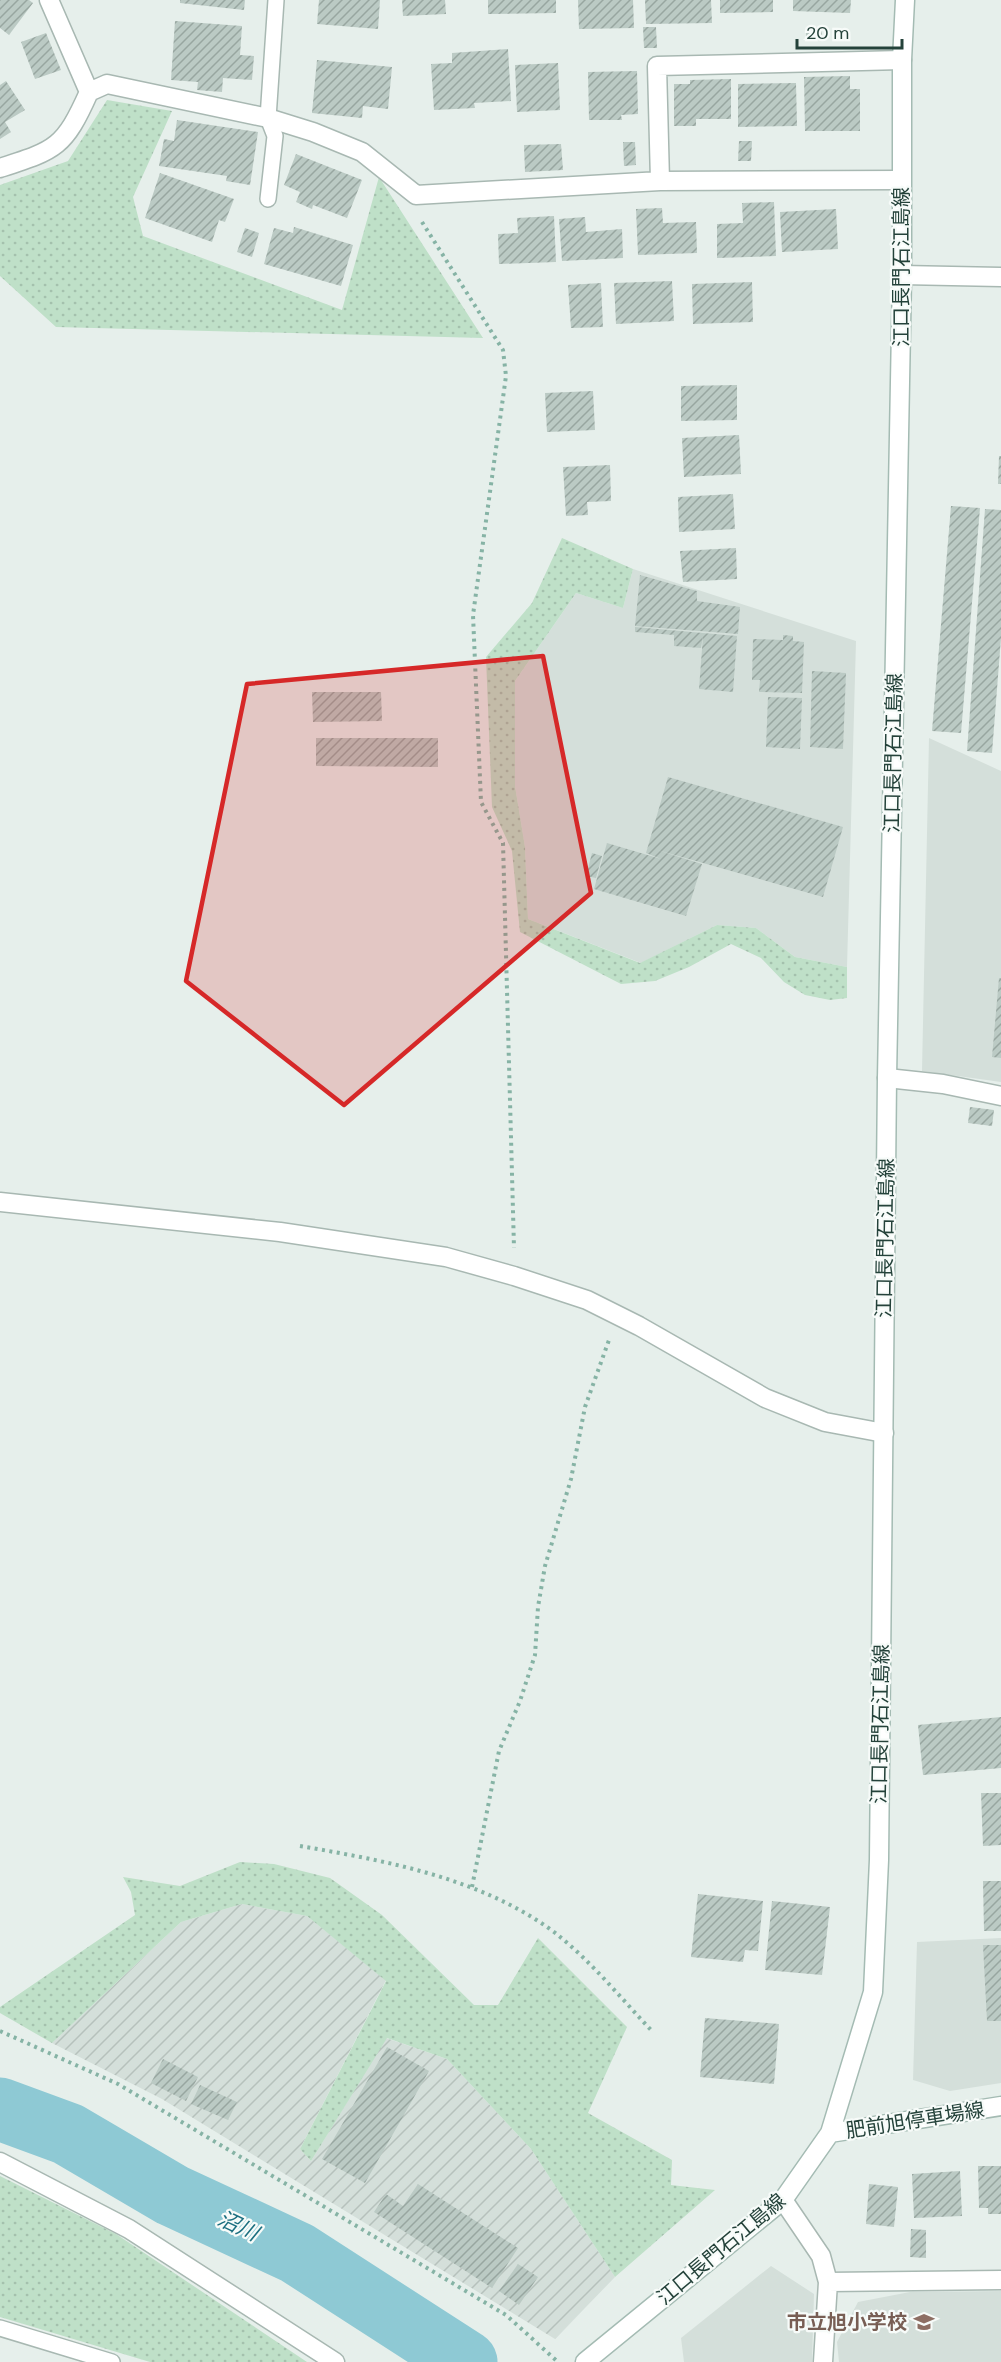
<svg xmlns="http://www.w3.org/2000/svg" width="1001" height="2362" font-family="'DM Sans','Noto Sans JP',sans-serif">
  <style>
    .built { fill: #d4dfda }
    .industrial { fill: url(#industrial-furrows) }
    .grass { fill: url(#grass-dots) }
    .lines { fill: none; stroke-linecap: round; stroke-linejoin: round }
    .river { stroke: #8ec9d4; stroke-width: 63 }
    .building { fill: url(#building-hatch) }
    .service-casing { stroke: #a8b8b2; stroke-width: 18 }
    .minor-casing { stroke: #a8b8b2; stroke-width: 21 }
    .secondary-casing { stroke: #a4bbb3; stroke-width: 21 }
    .path { stroke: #86b3a5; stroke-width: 4; stroke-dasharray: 3 4.5; stroke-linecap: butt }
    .service { stroke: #fff; stroke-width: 15 }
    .minor { stroke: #fff; stroke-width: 18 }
    .secondary { stroke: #fff; stroke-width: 18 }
    .marked { fill: #d62828; fill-opacity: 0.2; stroke: #d62828; stroke-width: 4.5; stroke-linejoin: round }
    .labels { text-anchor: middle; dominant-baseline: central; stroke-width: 4.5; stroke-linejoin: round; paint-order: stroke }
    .street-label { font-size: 20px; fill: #24423a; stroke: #f7fbf9 }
    .education-label { font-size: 20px; font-weight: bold; fill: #785e54; stroke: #f7fbf9; text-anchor: end }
    .water-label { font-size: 21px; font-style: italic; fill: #1c6f80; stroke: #f7fbf9 }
  </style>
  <defs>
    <pattern id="industrial-furrows" width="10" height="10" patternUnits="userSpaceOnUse" patternTransform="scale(1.5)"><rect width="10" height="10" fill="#d4dfda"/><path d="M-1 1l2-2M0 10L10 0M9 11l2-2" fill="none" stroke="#b6c1bc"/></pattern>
    <pattern id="grass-dots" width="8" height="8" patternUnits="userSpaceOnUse" patternTransform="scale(1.5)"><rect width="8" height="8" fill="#bfe0c8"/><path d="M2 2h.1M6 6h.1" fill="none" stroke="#a4c1ad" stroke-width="1.8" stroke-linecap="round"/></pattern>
    <pattern id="building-hatch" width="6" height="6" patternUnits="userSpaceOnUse" patternTransform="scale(1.5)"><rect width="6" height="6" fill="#bbcac4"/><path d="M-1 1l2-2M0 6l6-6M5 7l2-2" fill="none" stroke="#98a6a0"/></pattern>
  </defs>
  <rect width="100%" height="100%" fill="#e6efeb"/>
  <path class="built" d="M633 569 856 641 847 967 795 957 756 928 717 925 641 963 528 919 525 847 515 786V681L576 593 623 608Z
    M929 738 1001 771V1082L922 1071Z
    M1001 1938V2083L950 2091 913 2080 917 1942Z
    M771 2266 814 2294 812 2362H684L681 2338Z
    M1001 2291V2362H839L837 2342 858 2302 910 2292Z"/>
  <path class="industrial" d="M242 1904 307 1916 386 1980 300 2149 311 2161 386 2038 447 2059 531 2149 615 2277 555 2339 162 2099 52 2043 181 1922Z"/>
  <path class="grass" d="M107 100 172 111 133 197 143 236 342 310 379 177 483 338 56 327 0 276V185L68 161Z
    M562 538 633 569 623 608 576 593 515 681V786L525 847 528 919 640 963 717 925 756 928 795 957 847 967V998L830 1000 805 995 784 982 761 958 731 944 689 967 655 981 621 984 520 932 512 851 492 807 486 657 532 603Z
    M240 1862 274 1864 330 1878 382 1915 474 2005H498L538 1938 627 2027 588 2113 672 2160 671 2185 715 2190 615 2277 531 2149 447 2059 387 2038 311 2161 300 2149 386 1981 307 1916 242 1904 181 1922 52 2043 0 2013V2007L135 1915 131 1892 123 1877 180 1886Z
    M0 2176 116 2234 307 2362H150L0 2317Z"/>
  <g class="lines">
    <path class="river" d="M0 2109 68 2134 172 2195 297 2253 466 2362"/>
  </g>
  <path class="building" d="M0 0H29L33 3 9 35 0 28Z
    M180 0H245L244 10 180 3Z
    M319 0H380L378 29 317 24Z
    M402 0H445L446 14 403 16Z
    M488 0H556V13L488 14Z
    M578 0H633L634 28 579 29Z
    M645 0H711L712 23 646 24Z
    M720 0H773V12L720 13Z
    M793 0H851L850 13 793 11Z
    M175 21 242 26 240 55 254 56 252 80 223 78 222 92 197 90 198 82 171 80Z
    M643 27H656L657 48H644Z
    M806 27H821L822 39 806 40Z
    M46 33 61 70 35 79 21 42Z
    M508 49 511 101 474 103 475 108 434 110 431 64 452 63V53Z
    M317 60 392 67 388 109 363 106 362 118 312 113Z
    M558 63 560 110 517 112 515 65Z
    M637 71 638 114 621 115 622 120H589L588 72Z
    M850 76V89H860V131H805L804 77Z
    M731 79V119H696V126H674V84H690V80Z
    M6 81 25 110 5 122 11 132 0 139V85Z
    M796 83 797 126 738 127V84Z
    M177 120 258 132 250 185 226 181 227 176 159 166 164 139 174 141Z
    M739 141H752L751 161H738Z
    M623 142H635L636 165 624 166Z
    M561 144 563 170 525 172 524 145Z
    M296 154 362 180 347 218 313 205 312 209 296 202 300 192 284 185Z
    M160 173 234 199 225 222 219 220 212 242 145 218Z
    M774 202 776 256 717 258V224L743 223 742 203Z
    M662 208 663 223 696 222 697 253 638 255 636 209Z
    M836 209 838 249 782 252 780 212Z
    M554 216 556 262 499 264 498 234 518 233 517 218Z
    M585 217 586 232 622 229 623 258 562 261 559 219Z
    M294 227 353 245 341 286 264 264 274 228 293 233Z
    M245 228 259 233 252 257 237 252Z
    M672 281 674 321 616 324 614 283Z
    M752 282 753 322 693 324 692 284Z
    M601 283 603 327 571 328 568 285Z
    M737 385V420L681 421V386Z
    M593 391 595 430 547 432 545 393Z
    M739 435 741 474 684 477 682 438Z
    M999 456H1001V484H998Z
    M610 465 611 501 587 502 588 515 566 516 563 467Z
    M733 494 735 529 679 532 678 497Z
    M951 506 980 508 961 733 932 731Z
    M985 509 1001 510V638L992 753 967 751Z
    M736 548 737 579 683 582 680 551Z
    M640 575 697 591V601L740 607 738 634 635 626Z
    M635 627 737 636 733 692 699 689 703 636 701 648 674 646V635L635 632Z
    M783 635 793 636V641L804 642 802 693 759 692 760 680H752L753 639 783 640Z
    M812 671 846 673 843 749 810 747Z
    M312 692H381L382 721 313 722Z
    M768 697 802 698 800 749 766 747Z
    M316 738H438V767L316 766Z
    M668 777 843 827 823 897 657 850 702 864 686 916 594 889 607 843 661 859 646 853Z
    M592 853 602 856 596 878 586 876Z
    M999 978H1001V1058L992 1057Z
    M970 1107 994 1110 992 1126 968 1123Z
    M1001 1717V1768L923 1775 918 1725Z
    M981 1793H1001V1845L983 1846Z
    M983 1881H1001V1931H984Z
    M698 1894 763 1901 758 1951 745 1950 743 1962 691 1957Z
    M772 1901 830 1907 822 1975 765 1970Z
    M983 1945H1001V2021H987Z
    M705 2018 779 2024 774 2084 700 2077Z
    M387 2047 429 2071 365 2183 322 2159Z
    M163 2059 198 2077 186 2101 151 2083Z
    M200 2085 237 2102 228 2120 191 2104Z
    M978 2166H1001V2214H988V2208H979Z
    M960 2171 962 2216 914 2218 912 2174Z
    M418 2184 518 2248 492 2288 374 2212 386 2194 403 2206Z
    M869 2184 898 2187 894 2227 866 2224Z
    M911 2229 926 2230V2258L910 2257Z
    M518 2264 538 2277 519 2305 499 2291Z"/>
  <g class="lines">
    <g class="service-casing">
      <path id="service" d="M268 199 275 136 268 118 276 0
        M0 2328 112 2362"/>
    </g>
    <g class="minor-casing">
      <path id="minor" d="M49 0 89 92
        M0 168C56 150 64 148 89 92L107 84 268 118 313 132 362 152 416 195 660 181 901 180
        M660 181 657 66 902 60
        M902 275 1001 277
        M887 1078 943 1084 1001 1096
        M0 1202 280 1232 446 1257 514 1276 587 1300 639 1326 765 1398 825 1422 884 1433
        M0 2162 129 2229 335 2362
        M783 2200 821 2256 828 2282 823 2362
        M828 2282 1001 2280"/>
    </g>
    <g class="secondary-casing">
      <path id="secondary" d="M830 2133 1001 2106
        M585 2362 783 2200 830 2133 873 1992 879 1860 887 1078 902 275V60L905 0"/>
    </g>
    <path class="path" d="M422 222 503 350 506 376 473 615 481 802 503 843 514 1248
      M300 1846C387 1861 481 1878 554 1932 590 1960 620 1997 651 2030
      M472 1887 499 1751 520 1701 535 1655 538 1607 545 1566 571 1479 585 1407 609 1340
      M0 2031 118 2084 506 2315 558 2362"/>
    <use href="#service" class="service"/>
    <use href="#minor" class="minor"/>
    <use href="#secondary" class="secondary"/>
  </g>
  <path class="marked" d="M543 656 591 893 344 1105 186 981 247 684Z"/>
  <defs>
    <g id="school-bare" transform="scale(1.62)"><path d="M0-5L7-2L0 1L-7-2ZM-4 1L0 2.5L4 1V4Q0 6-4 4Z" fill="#8d6e63" stroke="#f7fbf9" stroke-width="2.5" paint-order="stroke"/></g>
  </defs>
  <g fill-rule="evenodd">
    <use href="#school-bare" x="924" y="2322"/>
  </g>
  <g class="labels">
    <g class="street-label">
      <text transform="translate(901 267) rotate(-90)">江口長門石江島線</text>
      <text transform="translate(893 753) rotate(-89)">江口長門石江島線</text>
      <text transform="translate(885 1238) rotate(-89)">江口長門石江島線</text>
      <text transform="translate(880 1724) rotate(-89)">江口長門石江島線</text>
      <text transform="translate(915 2120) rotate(-9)">肥前旭停車場線</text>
      <text transform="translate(721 2249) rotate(-40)">江口長門石江島線</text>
    </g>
    <g class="education-label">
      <text x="907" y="2322">市立旭小学校</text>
    </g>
    <g class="water-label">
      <text transform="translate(238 2226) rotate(25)">沼川</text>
    </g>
  </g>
  <path d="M797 39v9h105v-9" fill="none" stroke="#24423a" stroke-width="3"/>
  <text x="806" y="39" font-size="18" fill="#24423a" stroke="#f7fbf9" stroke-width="4.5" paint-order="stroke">20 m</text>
</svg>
